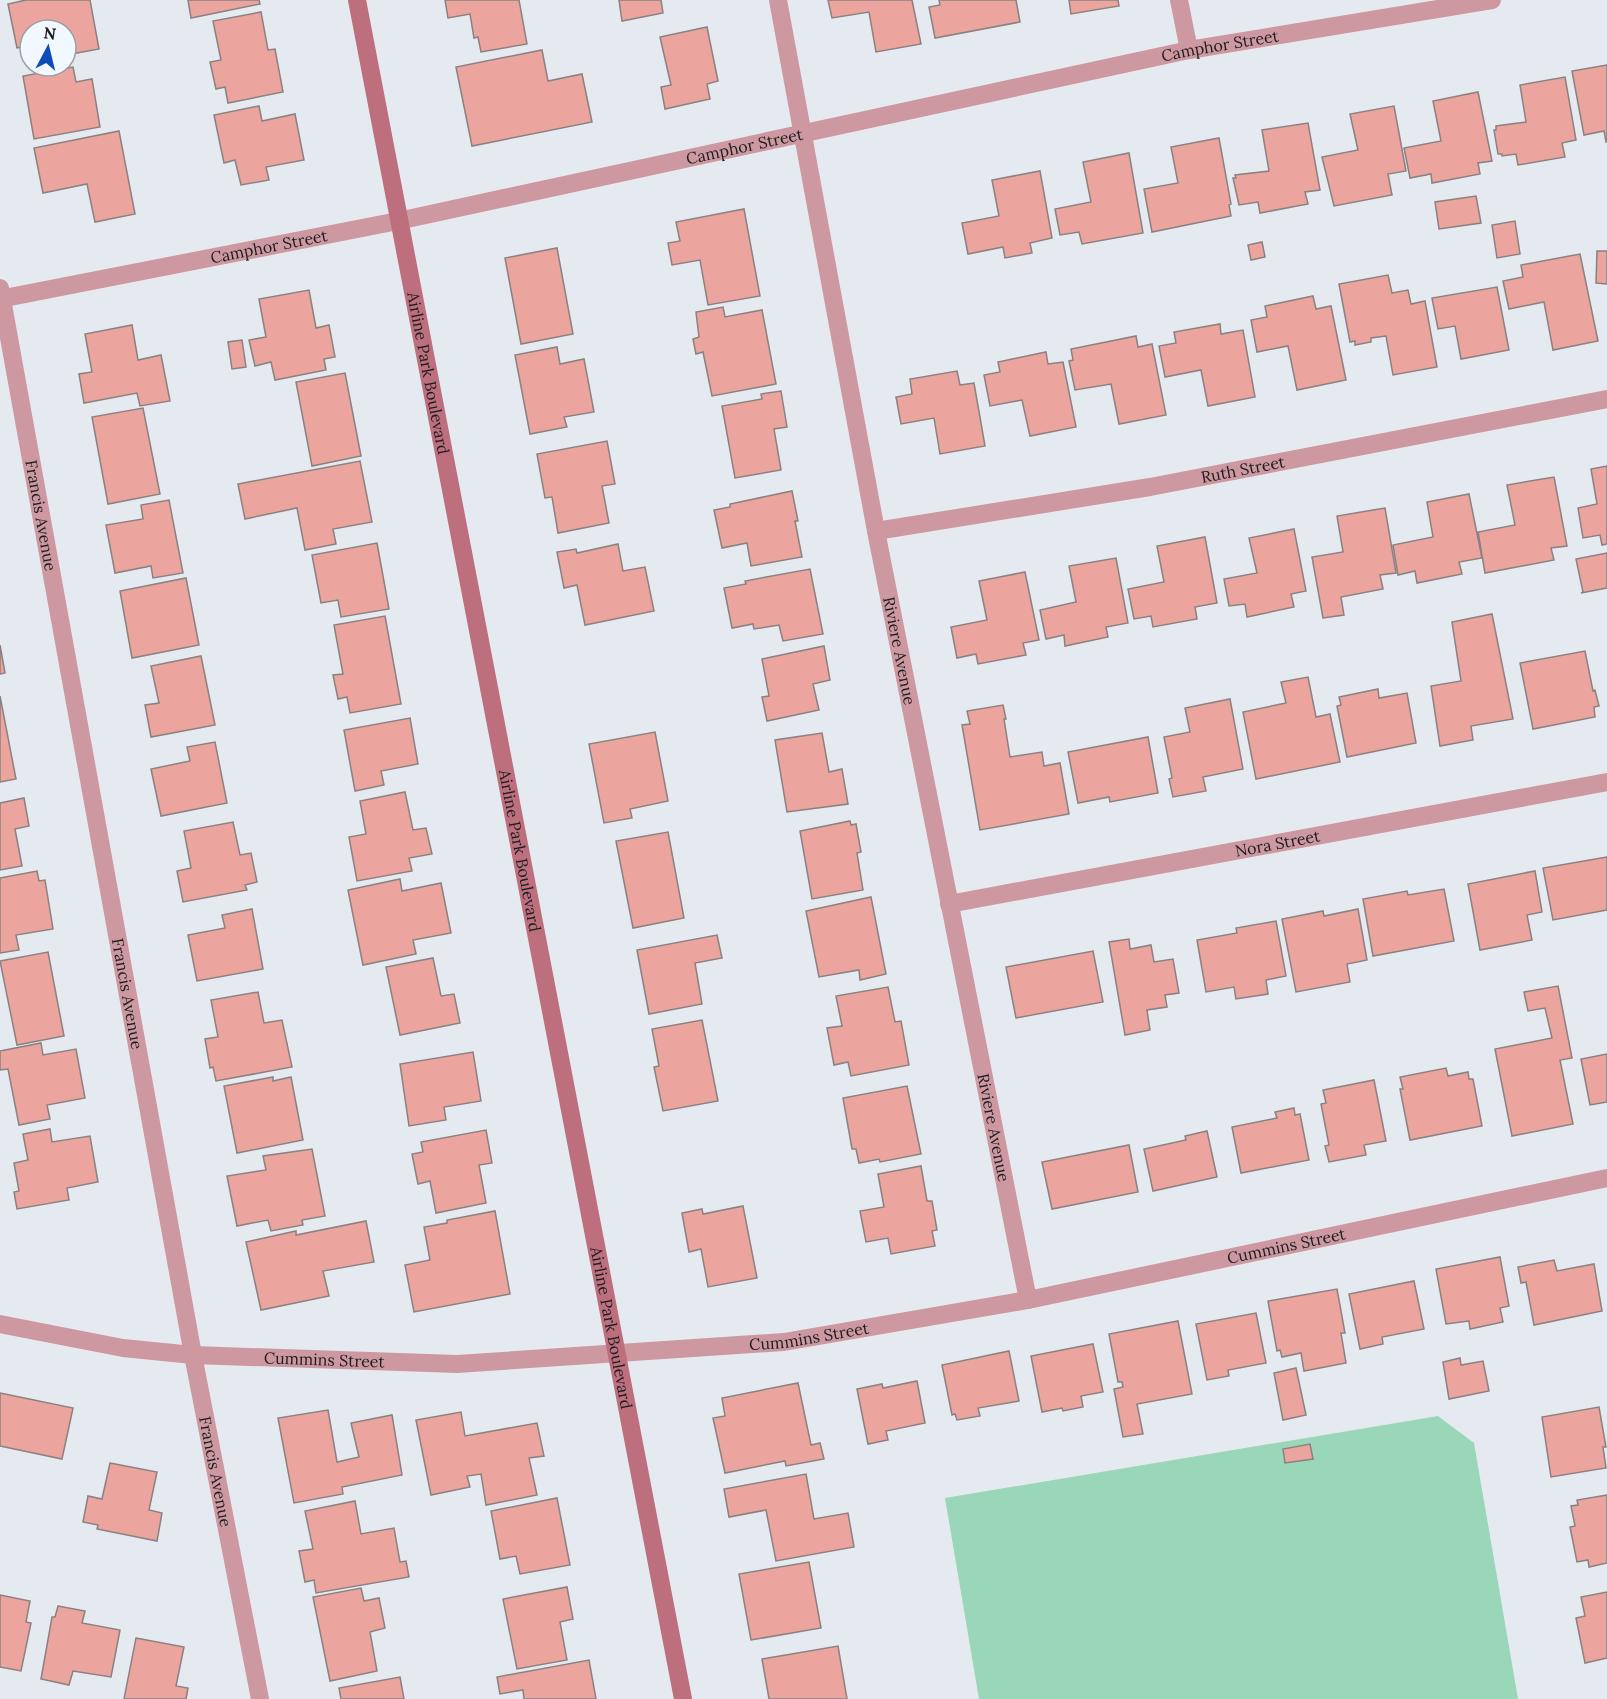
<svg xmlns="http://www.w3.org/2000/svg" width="1607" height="1699" font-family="Lora,serif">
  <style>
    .green { fill: #9ad7b8 }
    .building { fill: #eba49e; stroke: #8a8180; stroke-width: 1.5 }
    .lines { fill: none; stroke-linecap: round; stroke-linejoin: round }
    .street { stroke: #ce98a1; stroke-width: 18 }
    .secondary { stroke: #bd6f7d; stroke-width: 18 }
    .labels { text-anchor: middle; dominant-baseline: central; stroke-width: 6; stroke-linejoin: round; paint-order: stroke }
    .street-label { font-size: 16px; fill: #1b1d20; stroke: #f2f8ff }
  </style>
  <rect width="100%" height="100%" fill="#e5eaf1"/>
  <path class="green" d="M1438 1416 1474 1443 1518 1699H979L945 1498Z"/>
  <path class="building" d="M26 0H90L99 49 66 55V30H30V46L17 48 8 4Z
    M188 0H259L260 4 191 18Z
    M445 0H519L527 44 481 52 478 37 474 38 470 14 448 18Z
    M619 0H661L663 13 622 21Z
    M828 0H912L921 44 876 52 869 12 832 18Z
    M939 0H1016L1020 22 935 38 929 7 940 5Z
    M1069 0H1118L1119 6 1071 14Z
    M261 12 268 50 275 49 283 92 228 103 225 87 216 89 210 62 221 60 213 21Z
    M707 27 718 81 707 84 710 99 665 109 661 87 671 85 660 37Z
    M542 50 548 81 582 74 592 122 472 146 456 67Z
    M1607 65V142H1606L1604 131 1584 135 1572 71Z
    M73 67 76 82 92 79 100 127 34 139 23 76Z
    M1565 77 1576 140 1562 143 1565 157 1518 165 1516 154 1502 156V154H1498L1494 130H1496V126L1526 122 1520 85Z
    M1478 92 1492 161 1478 163 1480 174 1432 183 1431 174 1410 178 1404 148 1441 141 1433 101Z
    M259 106 262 121 295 114 304 160 266 167 269 180 241 185 235 160 224 163 214 115Z
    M1394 106 1406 171 1388 174 1392 195 1334 206 1322 157 1358 150 1350 114Z
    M1308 123 1320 190 1305 192 1308 204 1260 213 1258 202 1239 205 1233 178H1236L1235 175 1269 171 1262 130Z
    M119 131 135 214 95 222 87 184 43 193 34 148Z
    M1219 138 1231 204 1229 205 1231 216 1152 232 1144 189 1178 183 1171 147Z
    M1129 153 1143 233 1082 244 1079 232 1060 235 1055 209 1091 202 1083 162Z
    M1040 171 1052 238 1030 243 1032 253 1005 258 1003 247 968 254 962 223 999 216 992 180Z
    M1476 196 1481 223 1439 229 1435 202Z
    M744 209 760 296 708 305 700 260 672 265 668 243 680 241 676 222Z
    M1515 221 1520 254 1497 258 1492 225Z
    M1262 242 1265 257 1251 260 1248 245Z
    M557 248 573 334 521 344 505 258Z
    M1597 251H1607V284L1596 283Z
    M1580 254 1598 341 1553 350 1544 302 1509 309 1503 281 1523 277 1521 265Z
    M1388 275 1392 293 1408 290 1411 304 1425 301 1437 367 1393 375 1386 336 1371 338V342L1355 345V341L1350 342 1339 284Z
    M1497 287 1509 350 1461 359 1455 326 1438 329 1432 298Z
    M309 290 316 328 329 325 335 357 324 359 326 370 275 380 271 362 255 366 249 340 266 337 259 299Z
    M1313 296 1316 309 1331 306 1346 380 1297 390 1288 346 1257 352 1251 320 1267 317 1265 306Z
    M723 307 725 317 762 310 776 384 712 396 703 352 696 354 693 339 699 337 696 312Z
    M1220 324 1221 334 1243 330 1255 397 1208 406 1201 370 1165 377 1159 346 1176 343 1174 332Z
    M132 325 138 360 161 355 170 401 140 406 137 393 84 403 79 374 92 372 85 334Z
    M1136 336 1138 347 1152 344 1166 415 1119 424 1111 384 1075 390 1069 361 1073 360 1071 349Z
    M242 340 246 367 232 369 228 342Z
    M557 347 560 364 584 359 594 412 564 417 567 427 530 434 515 355Z
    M1046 352 1048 364 1063 362 1076 427 1030 436 1022 400 990 406 984 375 1000 372 998 362Z
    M957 371 960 385 974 383 985 446 940 454 934 418 901 424 896 397 912 394 910 379Z
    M345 373 361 456 312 466 296 382Z
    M781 391 787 427 774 429 781 470 735 478 722 406 762 399 761 394Z
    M143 408 160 494 108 504 92 417Z
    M607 441 615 484 602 486 609 523 558 533 552 497 545 498 537 454Z
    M360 461 372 522 333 529 336 544 305 550 297 508 245 519 238 484Z
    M1607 466V544L1602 545 1600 535 1583 538 1578 508 1597 504 1591 469Z
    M1554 477 1567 546 1551 548 1554 560 1485 573 1478 532 1515 525 1507 485Z
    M792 491 798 521H795L802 557 751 566 747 543 722 548 714 510 730 507V504Z
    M1469 494 1482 558 1459 562 1462 574 1417 583 1415 571 1398 575 1393 545 1433 537 1427 502Z
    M169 500 183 573 153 578 151 566 115 573 106 525 143 519 141 505Z
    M1385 508 1396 573 1380 575 1383 589 1341 597 1344 615 1323 618 1312 557 1343 552 1337 516Z
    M1294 529 1306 591 1291 594 1294 607 1247 617 1245 604 1229 606 1224 579 1257 573 1249 538Z
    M1205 537 1217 603 1195 607 1197 619 1153 627 1151 616 1134 619 1128 589 1164 582 1157 546Z
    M377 543 389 609 341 617 338 600 321 603 312 555Z
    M618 544 623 571 645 567 654 611 585 625 577 585 564 588 557 552 576 549 577 553Z
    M1607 553V588L1581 593 1583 592 1576 559Z
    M1116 558 1128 623 1106 627 1108 637 1065 646 1064 635 1046 639 1040 610 1076 602 1069 566Z
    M810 569 823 634 783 641 779 625 754 629 753 624 732 628 724 588 746 584 745 581Z
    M1025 572 1039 640 1023 643 1026 655 978 664 976 654 957 658 951 627 987 620 979 581Z
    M186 578 199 645 132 658 120 591Z
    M1492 614 1513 719 1471 726 1473 740 1440 746 1431 686 1461 681 1452 622Z
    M385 616 401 704 350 713 347 697 338 699 333 675 343 674 334 625Z
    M0 645 5 673 0 674Z
    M824 646 830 680 813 684 819 710 767 721 762 697 769 696 762 659Z
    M1585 651 1593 691 1595 690 1599 706 1594 707 1595 717 1533 729 1520 663Z
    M201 656 215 725 151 737 145 705 159 703 151 666Z
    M1308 677 1316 717 1330 714 1340 762 1256 779 1243 712 1286 703 1281 682Z
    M1378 689 1379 698 1407 693 1416 743 1347 757 1337 706 1341 705 1339 697Z
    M0 696 16 779 0 782Z
    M1230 699 1243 769 1203 777 1206 791 1173 797 1169 779 1172 778 1164 737 1190 732 1185 708Z
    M1003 705 1006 719H1004L1010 757 1042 752 1044 766 1060 763 1069 814 980 830 962 725 970 724 967 711Z
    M410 718 418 764 381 771 384 785 355 791 344 730Z
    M655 732 668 801 630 809 632 818 604 823 589 744Z
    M822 733 829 772 842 769 848 804 787 812 775 740Z
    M1148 737 1158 793 1110 802 1109 797 1078 803 1068 752Z
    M215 742 227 803 161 816 151 769 190 761 187 747Z
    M405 792 413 830 426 828 432 854 409 858 412 871 357 881 349 837 366 834 360 801Z
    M24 798 29 826 15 829 22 866 0 870V803Z
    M850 821 851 825 856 824 861 852 857 853 863 890 812 899 800 831Z
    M233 822 240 855 251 853 257 882 245 885 247 890 183 902 177 871 191 868 184 831Z
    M668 832 684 918 633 928 616 841Z
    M1607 857V910L1553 920 1543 868Z
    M37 871 39 881 45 880 53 929 16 935 19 950 0 953V878Z
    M1535 871 1542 912 1527 915 1532 940 1480 950 1468 884Z
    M400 879 402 891 441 883 451 933 413 940 416 954 363 965 348 890Z
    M1444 889 1454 941 1373 956 1363 899 1407 891 1408 895Z
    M871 897 886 974 860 980 859 970 819 977 806 911Z
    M252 909 263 969 197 981 188 935 225 928 222 915Z
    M1358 909 1367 960 1347 964 1350 982 1296 992 1282 919 1323 911 1324 916Z
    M1276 921 1286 976 1266 980 1268 994 1236 999 1234 987 1206 992 1197 940 1237 933 1236 928Z
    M717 935 722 958 695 963 702 1004 649 1014 637 950Z
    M1129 939 1130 949 1151 945 1154 962 1173 959 1179 993 1165 995 1167 1007 1147 1010 1150 1030 1125 1035 1109 942Z
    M1093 951 1103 1002 1016 1018 1006 967Z
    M48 952 64 1036 17 1045 0 961Z
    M433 958 441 996 454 994 460 1023 400 1035 386 967Z
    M1558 986 1572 1058 1560 1060 1573 1124 1512 1136 1495 1049 1552 1038 1545 1008 1528 1011 1524 992Z
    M888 987 895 1022 901 1021 909 1065 851 1076 848 1062 834 1065 827 1028 842 1026 836 996Z
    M258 992 264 1023 282 1020 292 1067 216 1081 213 1067 210 1068 205 1039 218 1037 211 1000Z
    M702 1020 718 1101 663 1111 654 1067 659 1066 652 1029Z
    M41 1043 43 1055 76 1049 85 1098 47 1105 50 1119 19 1125 8 1069 0 1070V1051Z
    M473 1052 481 1101 444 1107 446 1120 409 1126 400 1064Z
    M1607 1054V1102L1590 1105 1581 1059Z
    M1446 1068 1448 1076 1468 1072 1469 1079H1473L1482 1126 1410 1140 1400 1089H1403L1400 1077Z
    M273 1077V1081L291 1077 303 1140 237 1153 224 1086Z
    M1374 1080 1386 1141 1364 1145 1366 1155 1329 1162 1325 1146 1329 1145 1321 1104 1326 1103 1323 1090Z
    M907 1086 921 1154 880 1162 879 1159 859 1163 856 1149H852L843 1098Z
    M1294 1108 1295 1115 1300 1114 1309 1160 1241 1173 1232 1127 1277 1118 1275 1112Z
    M50 1129 52 1142 90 1136 98 1182 67 1188 69 1200 17 1209 14 1192 19 1191 14 1163 28 1160 23 1134Z
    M486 1130 492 1163 479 1165 486 1203 436 1213 430 1181 418 1184 412 1154 423 1152 421 1142Z
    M1207 1131 1217 1177 1153 1191 1144 1149 1186 1140 1185 1136Z
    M1129 1145 1138 1192 1052 1209 1042 1162Z
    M312 1149 325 1216 302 1220 303 1225 271 1231 268 1220 237 1226 227 1176 266 1170 263 1156Z
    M921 1166 927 1201H932L937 1230 932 1231 935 1246 891 1254 888 1238 866 1242 860 1211 884 1207 878 1174Z
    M743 1206 757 1278 708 1287 701 1249 689 1252 682 1213 702 1209 703 1214Z
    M495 1211 510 1294 414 1312 405 1265 430 1260 424 1227 447 1223V1220Z
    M366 1221 374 1262 323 1271 329 1296 261 1310 246 1242 296 1231V1235Z
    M1500 1257 1509 1306 1500 1308 1503 1322 1470 1329 1469 1321 1446 1324 1436 1269Z
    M1554 1260 1557 1271 1594 1264 1602 1311 1534 1325 1526 1282 1521 1283 1518 1267Z
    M1414 1281 1424 1329 1382 1337 1383 1344 1360 1349 1349 1294Z
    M1337 1289 1345 1333H1341L1346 1363 1304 1371 1301 1353 1282 1357 1280 1350 1277 1351 1268 1301Z
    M1256 1313 1266 1363 1228 1370 1229 1376 1207 1380 1196 1324Z
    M1178 1321 1192 1394 1137 1404 1143 1434 1123 1437 1114 1389 1123 1387 1122 1382H1118L1109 1334Z
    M1093 1344 1103 1392 1081 1396 1083 1407 1063 1411 1062 1408 1042 1412 1031 1356Z
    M1009 1351 1019 1401 978 1408 980 1416 957 1420 955 1414 952 1415 942 1365Z
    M1460 1358 1461 1365 1483 1361 1489 1391 1449 1399 1443 1362Z
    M1296 1368 1306 1415 1283 1420 1274 1373Z
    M917 1381 925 1423 886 1431 888 1440 868 1444 857 1389 882 1384 883 1388Z
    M798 1383 811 1445 820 1443 824 1459 786 1466 785 1461 725 1473 713 1418 725 1416 722 1398Z
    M0 1393 73 1408 62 1459 0 1446Z
    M1599 1407 1606 1447H1603L1606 1468 1551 1477 1542 1417Z
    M328 1410 337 1462 359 1457 351 1423 392 1415 402 1475 342 1487 343 1494 294 1503 278 1418Z
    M461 1412 465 1436 537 1423 544 1456 529 1458 537 1495 486 1505 481 1474 467 1476 470 1487 431 1495 416 1420Z
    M1310 1444 1313 1459 1285 1463 1283 1449Z
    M110 1463 157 1472 149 1510 162 1513 157 1541 97 1529 98 1525 83 1522 88 1496 102 1499Z
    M806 1474 814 1519 848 1513 854 1547 776 1561 766 1510 729 1517 724 1489Z
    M1607 1495V1563L1589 1567 1588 1560 1577 1562 1570 1527 1575 1526 1571 1506 1578 1505 1577 1500Z
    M557 1498 570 1565 520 1574 516 1556 500 1559 491 1511Z
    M355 1501 361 1534 394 1528 400 1562 406 1561 409 1577 316 1593 314 1580 305 1582 299 1551 313 1549 305 1511Z
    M809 1562 821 1628 751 1640 739 1574Z
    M567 1587 573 1619 560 1622 567 1660 517 1669 503 1599Z
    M361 1588 364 1601 379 1598 385 1628 370 1632 377 1671 330 1681 313 1597Z
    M1607 1592V1658L1585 1663 1576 1618 1585 1616 1581 1597Z
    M0 1595 30 1601 26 1622 31 1623 21 1671 0 1667Z
    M58 1606 85 1611 82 1623 120 1630 111 1677 73 1671 69 1685 41 1679 52 1617H55Z
    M136 1638 184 1647 176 1686 188 1688 186 1699H124Z
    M838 1646 847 1699H769L762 1659Z
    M589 1660 596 1699H524L523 1690 500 1694 497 1677Z
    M400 1677 404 1699H341L339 1688Z"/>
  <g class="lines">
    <g class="street">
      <path id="s1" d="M778 0 876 531 1028 1300"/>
      <path d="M1179 0 1189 50"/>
      <path id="s2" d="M0 288 193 1355 260 1699"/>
      <path id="s3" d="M0 299 398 221 1189 50 1492 0"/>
      <path id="s4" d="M876 531 1150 487 1607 399"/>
      <path id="s5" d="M949 904 1607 782"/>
      <path id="s6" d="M0 1324 123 1348 193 1355 457 1364 784 1342 1028 1300 1607 1178"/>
    </g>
    <path class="secondary" id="s7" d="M357 0 683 1699"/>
  </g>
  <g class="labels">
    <g class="street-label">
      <text stroke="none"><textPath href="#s3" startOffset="1246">Camphor Street</textPath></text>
      <text stroke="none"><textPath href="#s3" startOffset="760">Camphor Street</textPath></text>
      <text stroke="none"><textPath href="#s3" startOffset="274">Camphor Street</textPath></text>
      <text stroke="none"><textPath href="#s7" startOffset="380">Airline Park Boulevard</textPath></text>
      <text stroke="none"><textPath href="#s4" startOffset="372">Ruth Street</textPath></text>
      <text stroke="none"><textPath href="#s2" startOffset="231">Francis Avenue</textPath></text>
      <text stroke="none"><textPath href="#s1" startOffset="662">Riviere Avenue</textPath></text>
      <text stroke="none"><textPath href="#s5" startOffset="334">Nora Street</textPath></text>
      <text stroke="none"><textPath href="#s7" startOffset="866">Airline Park Boulevard</textPath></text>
      <text stroke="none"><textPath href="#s2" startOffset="717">Francis Avenue</textPath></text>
      <text stroke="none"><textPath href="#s1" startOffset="1148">Riviere Avenue</textPath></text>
      <text stroke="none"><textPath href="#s6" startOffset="1299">Cummins Street</textPath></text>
      <text stroke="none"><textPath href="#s7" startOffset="1352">Airline Park Boulevard</textPath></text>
      <text stroke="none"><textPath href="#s6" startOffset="813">Cummins Street</textPath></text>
      <text stroke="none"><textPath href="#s6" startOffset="327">Cummins Street</textPath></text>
      <text stroke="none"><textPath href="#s2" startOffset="1203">Francis Avenue</textPath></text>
    </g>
  </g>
  <g transform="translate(48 48) rotate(7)"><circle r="28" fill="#f2f8ff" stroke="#9ca0a6" stroke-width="1.5"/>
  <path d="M0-4.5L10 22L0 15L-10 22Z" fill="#0e4db8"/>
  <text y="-9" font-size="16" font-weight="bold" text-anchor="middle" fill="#1b1d20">N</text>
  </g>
</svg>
